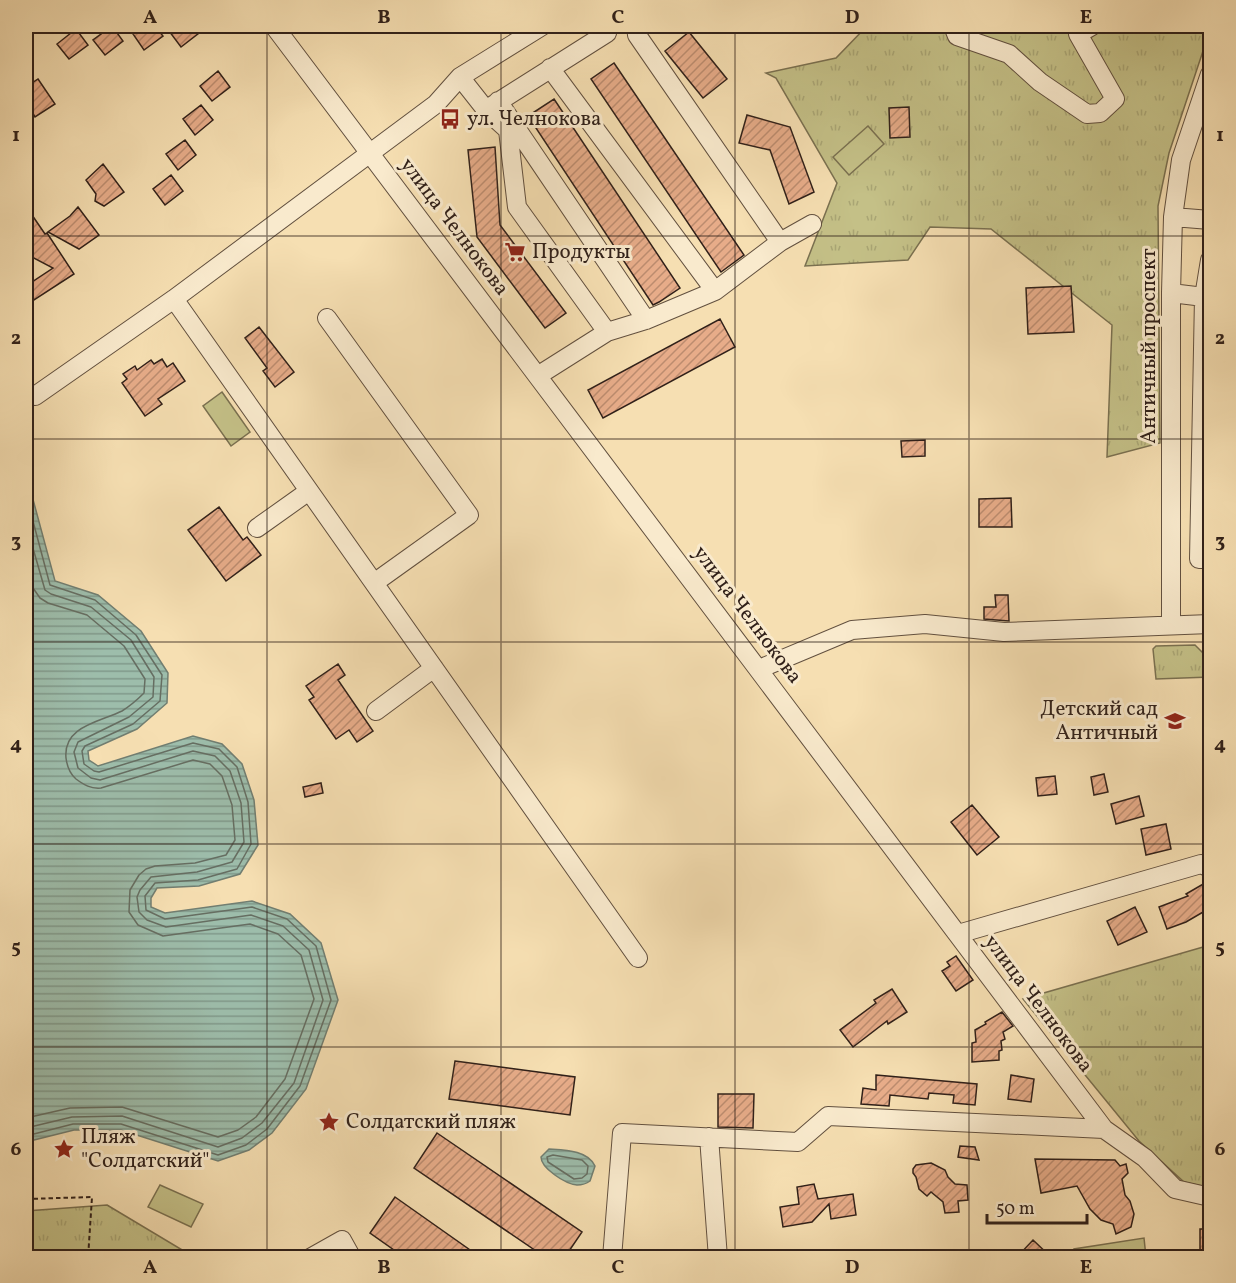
<svg xmlns="http://www.w3.org/2000/svg" width="1236" height="1283" font-family="Vollkorn,serif">
  <style>
    .grass { fill: url(#grass-tufts); stroke: #7a7050; stroke-width: 1.5 }
    .park { fill: #c4c087; stroke: #7a7050; stroke-width: 1.5 }
    .water { fill: url(#water-rules); stroke: #717e71; stroke-width: 1.5 }
    .lines { fill: none; stroke-linecap: round; stroke-linejoin: round }
    .shore { stroke: #666e62; stroke-width: 1.5 }
    .building { fill: url(#building-hatch); stroke: #302019; stroke-width: 1.5 }
    .minor-casing { stroke: #62503f; stroke-width: 20 }
    .path { stroke: #302019; stroke-width: 2; stroke-dasharray: 4.5 3; stroke-linecap: butt }
    .minor { stroke: #f9eacd; stroke-width: 18 }
    .grid { fill: none; stroke: #302019; stroke-width: 1.5; stroke-opacity: 0.55 }
    .labels { text-anchor: middle; dominant-baseline: central; stroke-width: 6; stroke-linejoin: round; paint-order: stroke }
    .poi-label { font-size: 21px; fill: #302019; stroke: #f9eacd; text-anchor: start }
    .street-label { font-size: 21px; fill: #302019; stroke: #f9eacd }
    .neatline { fill: none; stroke: #302019; stroke-width: 2 }
    .grid-label { font-size: 20px; text-anchor: middle; font-weight: bold; fill: #302019 }
  </style>
  <defs>
    <pattern id="grass-tufts" width="24" height="20" patternUnits="userSpaceOnUse" patternTransform="scale(1.5)"><rect width="24" height="20" fill="#c4c087"/><path d="M3 7l-1-3M5 7V3M7 7l1-3M15 17l-1-3M17 17v-4M19 17l1-3" fill="none" stroke="#a9a574"/></pattern>
    <pattern id="water-rules" width="6" height="5" patternUnits="userSpaceOnUse" patternTransform="scale(1.5)"><rect width="6" height="5" fill="#9dbdab"/><path d="M0 2.5h6" fill="none" stroke="#80998a"/></pattern>
    <pattern id="building-hatch" width="6" height="6" patternUnits="userSpaceOnUse" patternTransform="scale(1.5)"><rect width="6" height="6" fill="#e7ac89"/><path d="M-1 1l2-2M0 6l6-6M5 7l2-2" fill="none" stroke="#bc8c6f"/></pattern>
  </defs>
  <rect width="100%" height="100%" fill="#f6dfb2"/>
  <filter id="stains"><feTurbulence type="fractalNoise" baseFrequency=".00333" numOctaves="4"/><feColorMatrix values="0 0 0 0 .2 0 0 0 0 .09 0 0 0 0 .02 0 0 0 .5 -.17"/></filter>
  <radialGradient id="worn" r=".72"><stop offset=".6" stop-color="#630" stop-opacity="0"/><stop offset="1" stop-color="#630" stop-opacity=".3"/></radialGradient>
  <path class="grass" d="M867 26H1210V34L1206 42 1169 153 1158 206 1160 443 1107 457 1112 325 991 229 930 227 908 260 805 266 837 183 776 78 766 73 836 58Z
    M1195 645 1205 655H1210V677L1156 679 1153 649 1156 646Z
    M1210 945V1188L1184 1182 1139 1141 1023 999Z
    M107 1205 194 1257H26V1211Z"/>
  <path class="park" d="M868 126 884 144 849 175 833 157Z
    M222 392 250 432 231 446 203 406Z
    M160 1185 203 1204 191 1227 148 1207Z
    M1144 1238 1146 1257H1075L1074 1249Z"/>
  <path class="water" d="M26 480 31 492 55 581 98 595 141 631 168 673 167 703 137 729 88 751 89 760 98 766 193 736 222 744 242 764 254 800 258 845 240 874 199 886 157 888 151 898V907L165 913 252 901 290 914 321 943 338 1000 306 1089 272 1133 249 1150 218 1161 121 1130H74L26 1142Z
    M549 1149C564 1150 588 1150 595 1166L590 1181C586 1184 582 1185 577 1185 565 1184 541 1168 541 1157Z"/>
  <g class="lines">
    <path class="shore" d="M26 495 50 585 95 600 136 635 162 675 160 701 133 724 85 746 82 751 84 764 94 771 99 772 193 743 219 749 237 767 248 802 251 844 237 869 198 880 155 883 145 896 146 910 165 919 252 907 287 919 316 946 331 1000 300 1086 267 1129 246 1145 218 1155 121 1124H73L26 1136
      M26 524 45 590 51 594 91 607 131 640 154 677 153 697 129 717 78 742 74 752 78 768 91 778 100 780 193 751 215 756 230 771 241 803 244 842 232 862 197 872 151 877 140 890 137 897 139 912 147 920 166 927 251 915 283 926 309 950 323 1000 294 1083 262 1123 242 1138 218 1147 122 1116 72 1117 26 1128
      M26 559 33 588 40 598 48 603 87 615 124 646 145 679 144 693C138 699 130 706 122 711 100 722 63 726 66 758 67 766 69 773 76 779 84 785 91 789 101 788L193 760 210 764 222 776 232 805 235 840 226 855 195 863 155 866 146 869 139 875 130 890 129 912 138 925 163 936 250 924 278 934 301 955 314 999 285 1079 256 1117 238 1130 218 1137 122 1107 70 1108 26 1118
      M553 1155 582 1160 588 1166 587 1174 582 1178 574 1179 548 1162 547 1157Z"/>
  </g>
  <path class="building" d="M112 26 123 41 105 55 93 40Z
    M144 26H155L163 36 144 50 133 34Z
    M177 26H194L199 33 181 47 169 31Z
    M76 29 88 45 69 59 57 44Z
    M689 32 727 79 703 98 665 51Z
    M614 63 744 255 721 272 591 79Z
    M218 71 230 87 212 101 200 86Z
    M38 79 55 104 35 117 26 102V87Z
    M554 99 680 288 659 302 653 305 528 116Z
    M201 105 213 120 195 135 183 119Z
    M909 107 910 137 890 138 889 108Z
    M747 115 790 127 814 192 789 204 770 150 739 143Z
    M185 140 196 155 178 170 166 154Z
    M495 147 500 225 566 313 545 328 477 237 468 150Z
    M103 164 124 192 104 206 95 201 96 194 86 180Z
    M171 175 183 191 165 205 153 189Z
    M78 207 99 235 79 249 48 232 70 216Z
    M32 215 45 234 47 233 74 274 34 300 26 286 53 268 28 255 26 251V220Z
    M1071 286 1074 332 1028 334 1026 288Z
    M720 319 735 347 603 418 588 390Z
    M259 327 294 372 275 387 263 371 267 368 245 338Z
    M162 359 167 367 173 363 185 381 158 399 162 404 145 416 122 383 127 379 123 374 135 366 137 370 151 360 154 364Z
    M925 440V456L902 457 901 441Z
    M1011 498 1012 527H979V499Z
    M219 507 243 540 247 537 261 555 226 581 188 530Z
    M995 595H1008L1009 621 984 619V607H996Z
    M338 664 345 675 338 680 373 731 357 742 349 730 336 739 309 700 314 697 306 686Z
    M1104 774 1108 792 1094 795 1091 777Z
    M1055 776 1057 794 1038 796 1036 778Z
    M321 783 323 793 305 797 303 787Z
    M1139 796 1144 816 1116 824 1111 804Z
    M972 805 999 837 977 855 951 822Z
    M1166 824 1171 849 1146 855 1141 829Z
    M1210 880V908L1186 922 1167 929 1159 907 1188 896 1186 894Z
    M1135 907 1147 932 1118 945 1107 921Z
    M956 956 973 980 956 991 942 971 950 966 947 962Z
    M892 989 907 1012 888 1024 887 1021 853 1047 840 1030 876 1003 874 1000Z
    M1002 1012 1013 1026 1003 1032 1005 1039 1001 1041 1002 1050 999 1051V1060L972 1062V1043L976 1042 975 1030 986 1024 985 1022Z
    M455 1061 575 1077 570 1115 449 1099Z
    M876 1075 977 1084 975 1105 953 1103 954 1095 929 1093 928 1099 890 1095 889 1106 861 1104 863 1088 876 1090Z
    M1011 1075 1034 1079 1031 1102 1008 1099Z
    M718 1094H754L753 1128 718 1127Z
    M437 1133 582 1232 565 1257H545L414 1168Z
    M960 1146 975 1147 979 1160 958 1157Z
    M1035 1159 1115 1160 1120 1166 1126 1164 1128 1173 1122 1179 1125 1195 1130 1201 1134 1214 1131 1227 1116 1234 1113 1224 1101 1220 1090 1209 1077 1186 1041 1193Z
    M931 1163 945 1170 948 1177 955 1184 967 1185 968 1200 958 1201 959 1212 945 1213 943 1202 931 1192 927 1196 919 1189 916 1177 913 1173V1169L916 1165Z
    M814 1184 818 1199 853 1194 856 1215 831 1219 829 1204 812 1222 783 1227 780 1207 799 1204 797 1187Z
    M395 1197 480 1257H404L370 1233Z
    M1200 1229H1210V1257H1200Z
    M1033 1240 1051 1257H1017Z"/>
  <g class="lines">
    <g class="minor-casing">
      <path id="minor" d="M274 26 1104 1129 1145 1158 1175 1189 1210 1197
        M636 26 637 35 780 242
        M953 26 957 36 1009 54 1040 82 1087 114 1100 113 1115 99 1078 34 1092 26
        M550 68 715 291 646 320 607 332
        M460 77 486 110 508 130 517 207 607 332 539 375
        M498 101 646 320
        M490 107 607 33 599 26
        M1173 217 1210 220
        M715 291 780 242 812 224
        M1171 293 1204 297 1210 260
        M1210 298 1204 297 1199 559H1210
        M174 299 638 958
        M327 318 469 515 374 583
        M35 396 174 299 436 104 460 77 542 26
        M257 528 309 491
        M1171 625V293L1173 217 1181 160 1210 74
        M759 669 852 630 925 624 1004 632 1210 624
        M376 711 434 668
        M958 934 1201 864 1210 868
        M709 1137 718 1258
        M310 1258 342 1240 352 1258
        M612 1258 622 1133 798 1142 828 1116 1104 1129"/>
    </g>
    <path class="path" d="M26 1199 92 1197 88 1258"/>
    <use href="#minor" class="minor"/>
  </g>
  <path class="grid" d="M267 26V1258M501 26V1258M735 26V1258M969 26V1258M26 236H1210M26 439H1210M26 642H1210M26 844H1210M26 1047H1210"/>
  <defs>
    <g id="bus-bare" transform="scale(1.62)"><path d="M-5-6H5V4H4V6H2V4H-2V6H-4V4H-5ZM-3.5-4V0h7V-4ZM-3.5 1.2v1.5H-2V1.2ZM2 1.2v1.5H3.5V1.2Z" fill="#8f2418" stroke="#f9eacd" stroke-width="2.5" paint-order="stroke"/></g>
    <g id="supermarket-bare" transform="scale(1.62)"><path d="M-6-5.5h2.5l.6 2H6L4.5 2H-2.5L-4.4-4H-6ZM-1.5 3.2a1.3 1.3 0 1 0 .1 0ZM3 3.2a1.3 1.3 0 1 0 .1 0Z" fill="#8f2418" stroke="#f9eacd" stroke-width="2.5" paint-order="stroke"/></g>
    <g id="school-bare" transform="scale(1.62)"><path d="M0-5L7-2L0 1L-7-2ZM-4 1L0 2.5L4 1V4Q0 6-4 4Z" fill="#8f2418" stroke="#f9eacd" stroke-width="2.5" paint-order="stroke"/></g>
    <g id="sight-bare" transform="scale(1.62)"><path d="M0-6L1.8-2.2L6-1.7L2.9 1.2L3.7 5.4L0 3.3L-3.7 5.4L-2.9 1.2L-6-1.7L-1.8-2.2Z" fill="#8f2418" stroke="#f9eacd" stroke-width="2.5" paint-order="stroke"/></g>
  </defs>
  <g fill-rule="evenodd">
    <use href="#bus-bare" x="450" y="119"/>
    <use href="#supermarket-bare" x="515" y="252"/>
    <use href="#school-bare" x="1175" y="721"/>
    <use href="#sight-bare" x="329" y="1122"/>
    <use href="#sight-bare" x="64" y="1149"/>
  </g>
  <g class="labels">
    <g class="poi-label">
      <text x="467" y="119">ул. Челнокова</text>
      <text x="532" y="252">Продукты</text>
      <text x="1158" y="709" text-anchor="end">Детский сад<tspan x="1158" dy="24">Античный</tspan></text>
      <text x="346" y="1122">Солдатский пляж</text>
      <text x="81" y="1137">Пляж<tspan x="81" dy="24">"Солдатский"</tspan></text>
    </g>
    <g class="street-label">
      <text transform="translate(454 227) rotate(53)">улица Челнокова</text>
      <text transform="translate(1149 346) rotate(-90)">Античный проспект</text>
      <text transform="translate(747 615) rotate(53)">улица Челнокова</text>
      <text transform="translate(1038 1004) rotate(53)">улица Челнокова</text>
    </g>
  </g>
  <rect width="1236" height="1283" fill="none" stroke="#f6dfb2" stroke-width="66"/>
  <path d="M987 1214v9h100v-9" fill="none" stroke="#302019" stroke-width="3"/>
  <text x="996" y="1214" font-size="18" fill="#302019" stroke="#f9eacd" stroke-width="4.5" paint-order="stroke">50 m</text>
  <rect x="33" y="33" width="1170" height="1217" class="neatline"/>
  <g class="grid-label">
    <text x="150" y="23">A</text>
    <text x="384" y="23">B</text>
    <text x="618" y="23">C</text>
    <text x="852" y="23">D</text>
    <text x="1086" y="23">E</text>
    <text x="16" y="141">1</text>
    <text x="1220" y="141">1</text>
    <text x="16" y="344">2</text>
    <text x="1220" y="344">2</text>
    <text x="16" y="547">3</text>
    <text x="1220" y="547">3</text>
    <text x="16" y="750">4</text>
    <text x="1220" y="750">4</text>
    <text x="16" y="953">5</text>
    <text x="1220" y="953">5</text>
    <text x="16" y="1155">6</text>
    <text x="1220" y="1155">6</text>
    <text x="150" y="1273">A</text>
    <text x="384" y="1273">B</text>
    <text x="618" y="1273">C</text>
    <text x="852" y="1273">D</text>
    <text x="1086" y="1273">E</text>
  </g>
  <rect width="100%" height="100%" filter="url(#stains)"/>
  <rect width="100%" height="100%" fill="url(#worn)"/>
</svg>
